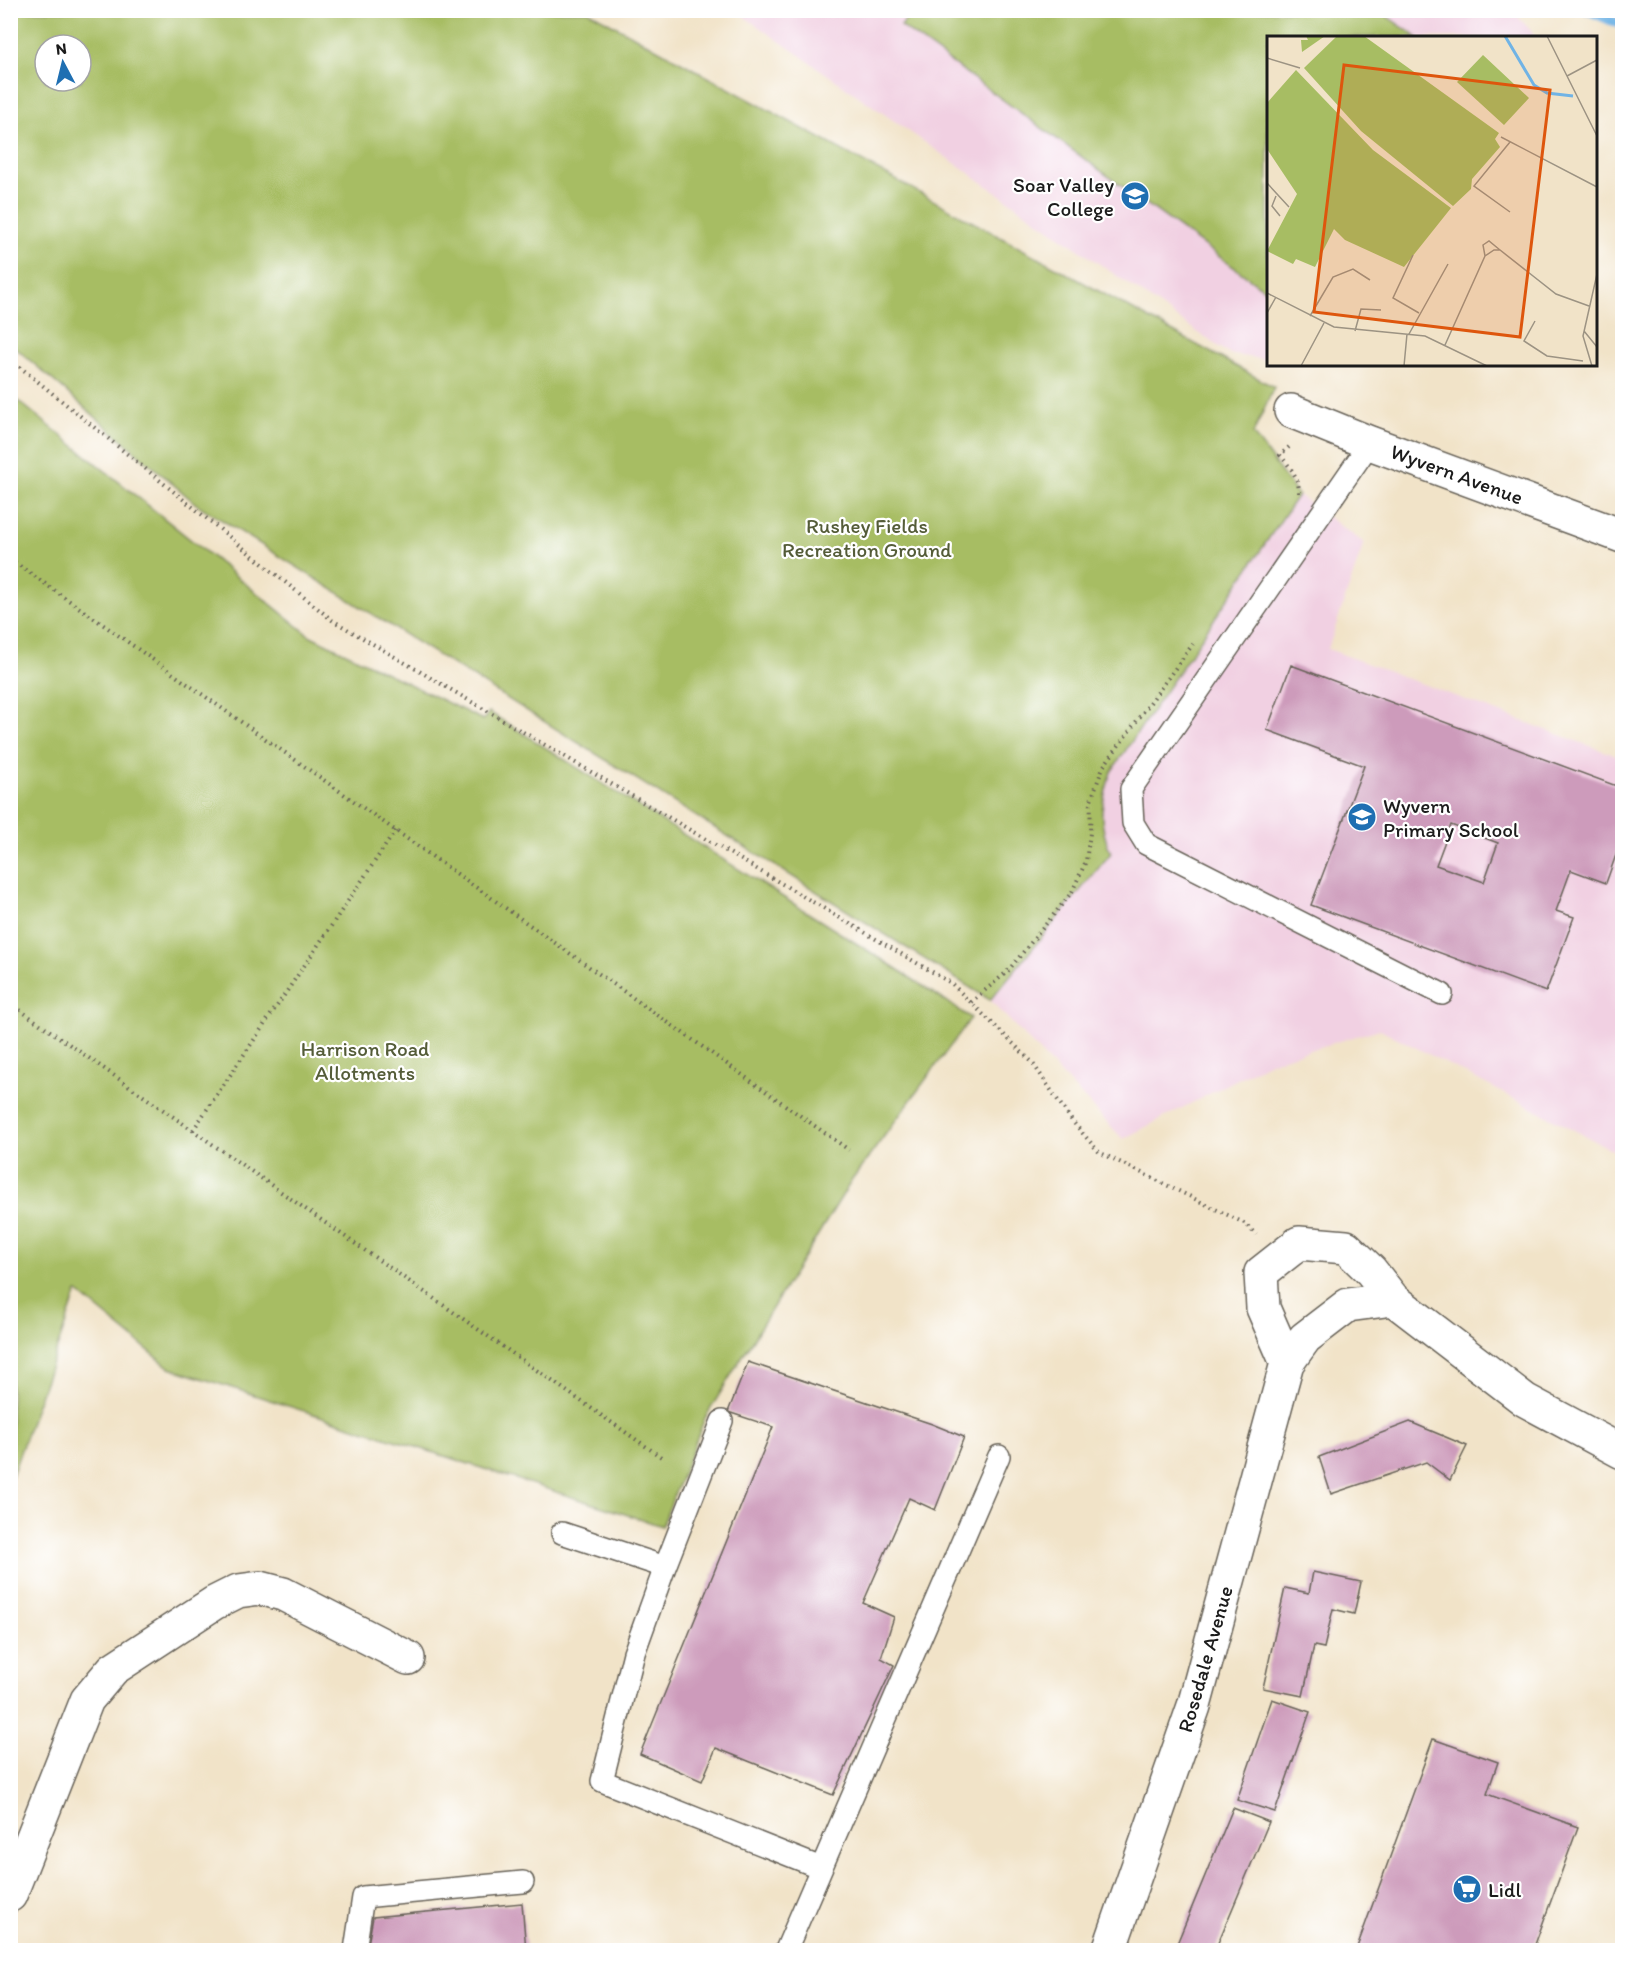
<svg xmlns="http://www.w3.org/2000/svg" width="1633" height="1961" font-family="Itim,sans-serif">
  <style>
    .built { fill: #f1d0e2 }
    .green { fill: #a7bd63; stroke: #626c40; stroke-width: 1.5; fill-rule: evenodd }
    .lines { fill: none; stroke-linecap: round; stroke-linejoin: round }
    .stream { stroke: #70b3e5; stroke-width: 10 }
    .building { fill: #cd9bbb; fill-rule: evenodd }
    .lane-casing { stroke: #676258; stroke-width: 24 }
    .street-casing { stroke: #676258; stroke-width: 36 }
    .path { stroke: #676258; stroke-width: 4; stroke-dasharray: 1.5 4.5; stroke-linecap: butt }
    .lane { stroke: #fff; stroke-width: 21 }
    .street { stroke: #fff; stroke-width: 33 }
    .labels { text-anchor: middle; dominant-baseline: central; stroke-width: 4.5; stroke-linejoin: round; paint-order: stroke }
    .poi-label { font-size: 21px; fill: #1c1c1c; stroke: #fff; text-anchor: start }
    .street-label { font-size: 21px; fill: #1c1c1c; stroke: #fff }
    .park-label { font-size: 21px; fill: #545c38; stroke: #fff }
    .inset-river { fill: none; stroke: #70b3e5; stroke-width: 3 }
    .inset-road { fill: none; stroke: #9c9383; stroke-width: 1.5 }
    .view { fill: #de560d; fill-opacity: 0.15; stroke: #de560d; stroke-width: 3 }
    .inset-edge { fill: none; stroke: #1c1c1c; stroke-width: 3 }
  </style>
  <rect width="100%" height="100%" fill="#fff"/>
  <filter id="ink" filterUnits="userSpaceOnUse"><feTurbulence type="fractalNoise" baseFrequency=".0167" numOctaves="2"/><feDisplacementMap in="SourceGraphic" scale="12" xChannelSelector="R" yChannelSelector="G"/><feConvolveMatrix kernelMatrix="1 2 1 2 8 2 1 2 1" color-interpolation-filters="sRGB"/></filter>
  <filter id="wash" filterUnits="userSpaceOnUse"><feTurbulence type="fractalNoise" baseFrequency=".008" numOctaves="4" result="noise"/><feDisplacementMap in="SourceGraphic" scale="24" xChannelSelector="R" yChannelSelector="G"/><feGaussianBlur stdDeviation="1.35" result="paint"/><feColorMatrix in="noise" values="0 0 0 0 0 0 0 0 0 0 0 0 0 0 0 0 0 1.4 0 .05"/><feComposite in="paint" operator="in"/></filter>
  <g filter="url(#wash)">
    <rect width="100%" height="100%" fill="#f1e3c8"/>
    <path class="built" d="M1512 10 1532 32 1534 37 1268 38V360L1229 354 736 11Z
      M1298 495 1364 543 1328 649 1622 758V1155L1380 1029 1270 1062 1123 1139 990 1000 1111 853 1102 833V801L1111 772Z"/>
    <path class="green" d="M912 10 1379 11 1417 37 1268 38V292L901 26Z
      M10 11H588L1274 387 1253 434 1298 495 1111 772C1101 805 1097 821 1111 853L990 1000 196 504 11 344ZM45 45H81V81H45Z
      M11 395 309 635 483 720 489 712 897 969 971 1018 852 1180 742 1357 705 1418 662 1526 170 1368 77 1292 11 1478Z"/>
    <g class="lines">
      <path class="stream" d="M1587 10 1617 23 1622 24"/>
    </g>
    <g id="blocks">
      <path class="building" d="M1291 665 1622 788V838L1606 883 1571 870 1556 911 1574 917 1546 992 1311 905 1364 766 1267 730ZM1451 825 1498 843 1484 882 1436 865Z
        M748 1362 932 1424 964 1437 935 1510 909 1498 863 1603 894 1617 881 1658 894 1665 833 1795 716 1748 702 1781 640 1754 773 1427 728 1412Z
        M1410 1422 1467 1446 1450 1480 1426 1462 1331 1494 1319 1457Z
        M1313 1572 1361 1582 1354 1614 1333 1609 1324 1648 1314 1646 1303 1696 1263 1688 1285 1588 1309 1593Z
        M1272 1699 1310 1712 1275 1812 1237 1800Z
        M1433 1739 1498 1762 1487 1794 1578 1827 1533 1950H1356Z
        M1233 1808 1269 1822 1215 1950H1186L1176 1946Z
        M522 1903 526 1950H367L373 1917Z"/>
    </g>
  </g>
  <g filter="url(#ink)">
    <use href="#blocks" fill-opacity="0" stroke="#676258" stroke-width="1.5"/>
    <g class="lines">
      <g class="lane-casing">
        <path id="lane" d="M1370 443 1131 789 1133 823 1146 844 1442 994
          M722 1421 665 1567 634 1653 602 1781 821 1868
          M562 1533 665 1567
          M355 1950 363 1897 523 1882
          M786 1950 999 1456"/>
      </g>
      <g class="street-casing">
        <path id="street" d="M1291 411 1370 443 1622 536
          M1287 1363 1263 1308 1261 1273 1299 1243 1346 1247 1371 1271 1393 1299
          M10 1895 87 1700 113 1669 214 1603 238 1591 260 1588 283 1594 408 1658
          M1109 1950 1194 1706 1287 1363 1305 1338 1348 1305 1393 1299 1525 1400 1622 1452"/>
      </g>
      <path class="path" d="M10 359 332 620 951 983 1032 1062 1072 1121 1099 1152 1246 1224 1256 1235
        M1289 447 1280 455C1290 467 1299 477 1299 493
        M10 559 849 1150
        M971 1002 1007 972 1072 892 1086 861 1090 833 1091 800 1103 767 1193 644
        M10 1003 664 1459
        M193 1130 396 830"/>
      <use href="#lane" class="lane"/>
      <use href="#street" class="street"/>
    </g>
  </g>
  <defs>
    <g id="school-disc" transform="scale(1.5)"><circle r="9.5" fill="#1f6fb2" stroke="#fff"/><path d="M0-5L7-2L0 1L-7-2ZM-4 1L0 2.5L4 1V4Q0 6-4 4Z" fill="#fff"/></g>
    <g id="supermarket-disc" transform="scale(1.5)"><circle r="9.5" fill="#1f6fb2" stroke="#fff"/><path d="M-6-5.5h2.5l.6 2H6L4.5 2H-2.5L-4.4-4H-6ZM-1.5 3.2a1.3 1.3 0 1 0 .1 0ZM3 3.2a1.3 1.3 0 1 0 .1 0Z" fill="#fff"/></g>
  </defs>
  <g fill-rule="evenodd">
    <use href="#school-disc" x="1135" y="196"/>
    <use href="#school-disc" x="1362" y="817"/>
    <use href="#supermarket-disc" x="1467" y="1889"/>
  </g>
  <g class="labels">
    <g class="poi-label">
      <text x="1114" y="184" text-anchor="end">Soar Valley<tspan x="1114" dy="24">College</tspan></text>
      <text x="1383" y="805">Wyvern<tspan x="1383" dy="24">Primary School</tspan></text>
      <text x="1488" y="1889">Lidl</text>
    </g>
    <g class="street-label">
      <text transform="translate(1457 474) rotate(20)">Wyvern Avenue</text>
      <text transform="translate(1205 1659) rotate(-74)">Rosedale Avenue</text>
    </g>
    <g class="park-label">
      <text x="867" y="525">Rushey Fields<tspan x="867" dy="24">Recreation Ground</tspan></text>
      <text x="365" y="1048">Harrison Road<tspan x="365" dy="24">Allotments</tspan></text>
    </g>
  </g>
  <g transform="translate(1267 36)">
    <rect width="330" height="330" fill="#f1e3c8"/>
    <path d="M39 0H58L35 16 34 4H41ZM70 0H97L232 97 228 103 233 111 205 143 204 153 186 170 94 95 37 32ZM216 19 262 62 237 89 190 46ZM29 34 106 114 184 172 137 231 78 204 67 193 48 231 29 223 26 228 0 215 30 158 0 113V67Z" fill="#a7bd63"/>
    <path class="inset-river" d="M238 0 267 49 280 57 306 60"/>
    <path class="inset-road" d="M280 0 330 100M0 22 33 32M300 40 330 24M234 101 330 151M243 106 207 150 243 176M0 147 22 171M9 160 5 170 13 180M146 219 126 262 152 277M218 220 216 209 222 205 233 214M0 257 67 291 158 300 220 330M0 277 9 261M43 280 66 241 86 233 103 244M268 285 257 305 280 320 316 325M88 295 94 273 114 274M317 295 330 311M142 298 181 228M178 309 218 220 227 214H233L289 258 322 270M34 330 57 287M137 330 140 298M325 330 316 300 330 238"/>
    <path class="view" d="M77 29 283 54 253 301 47 276Z"/>
    <rect width="330" height="330" class="inset-edge"/>
  </g>
  <rect width="1633" height="1961" fill="none" stroke="#fff" stroke-width="36"/>
  <g transform="translate(63 63) rotate(353)"><circle r="28" fill="#ffffff" stroke="#a4a4a4" stroke-width="1.5"/>
  <path d="M0-4.5L10 22L0 15L-10 22Z" fill="#1f6fb2"/>
  <text y="-9" font-size="16" font-weight="bold" text-anchor="middle" fill="#1c1c1c">N</text>
  </g>
</svg>
